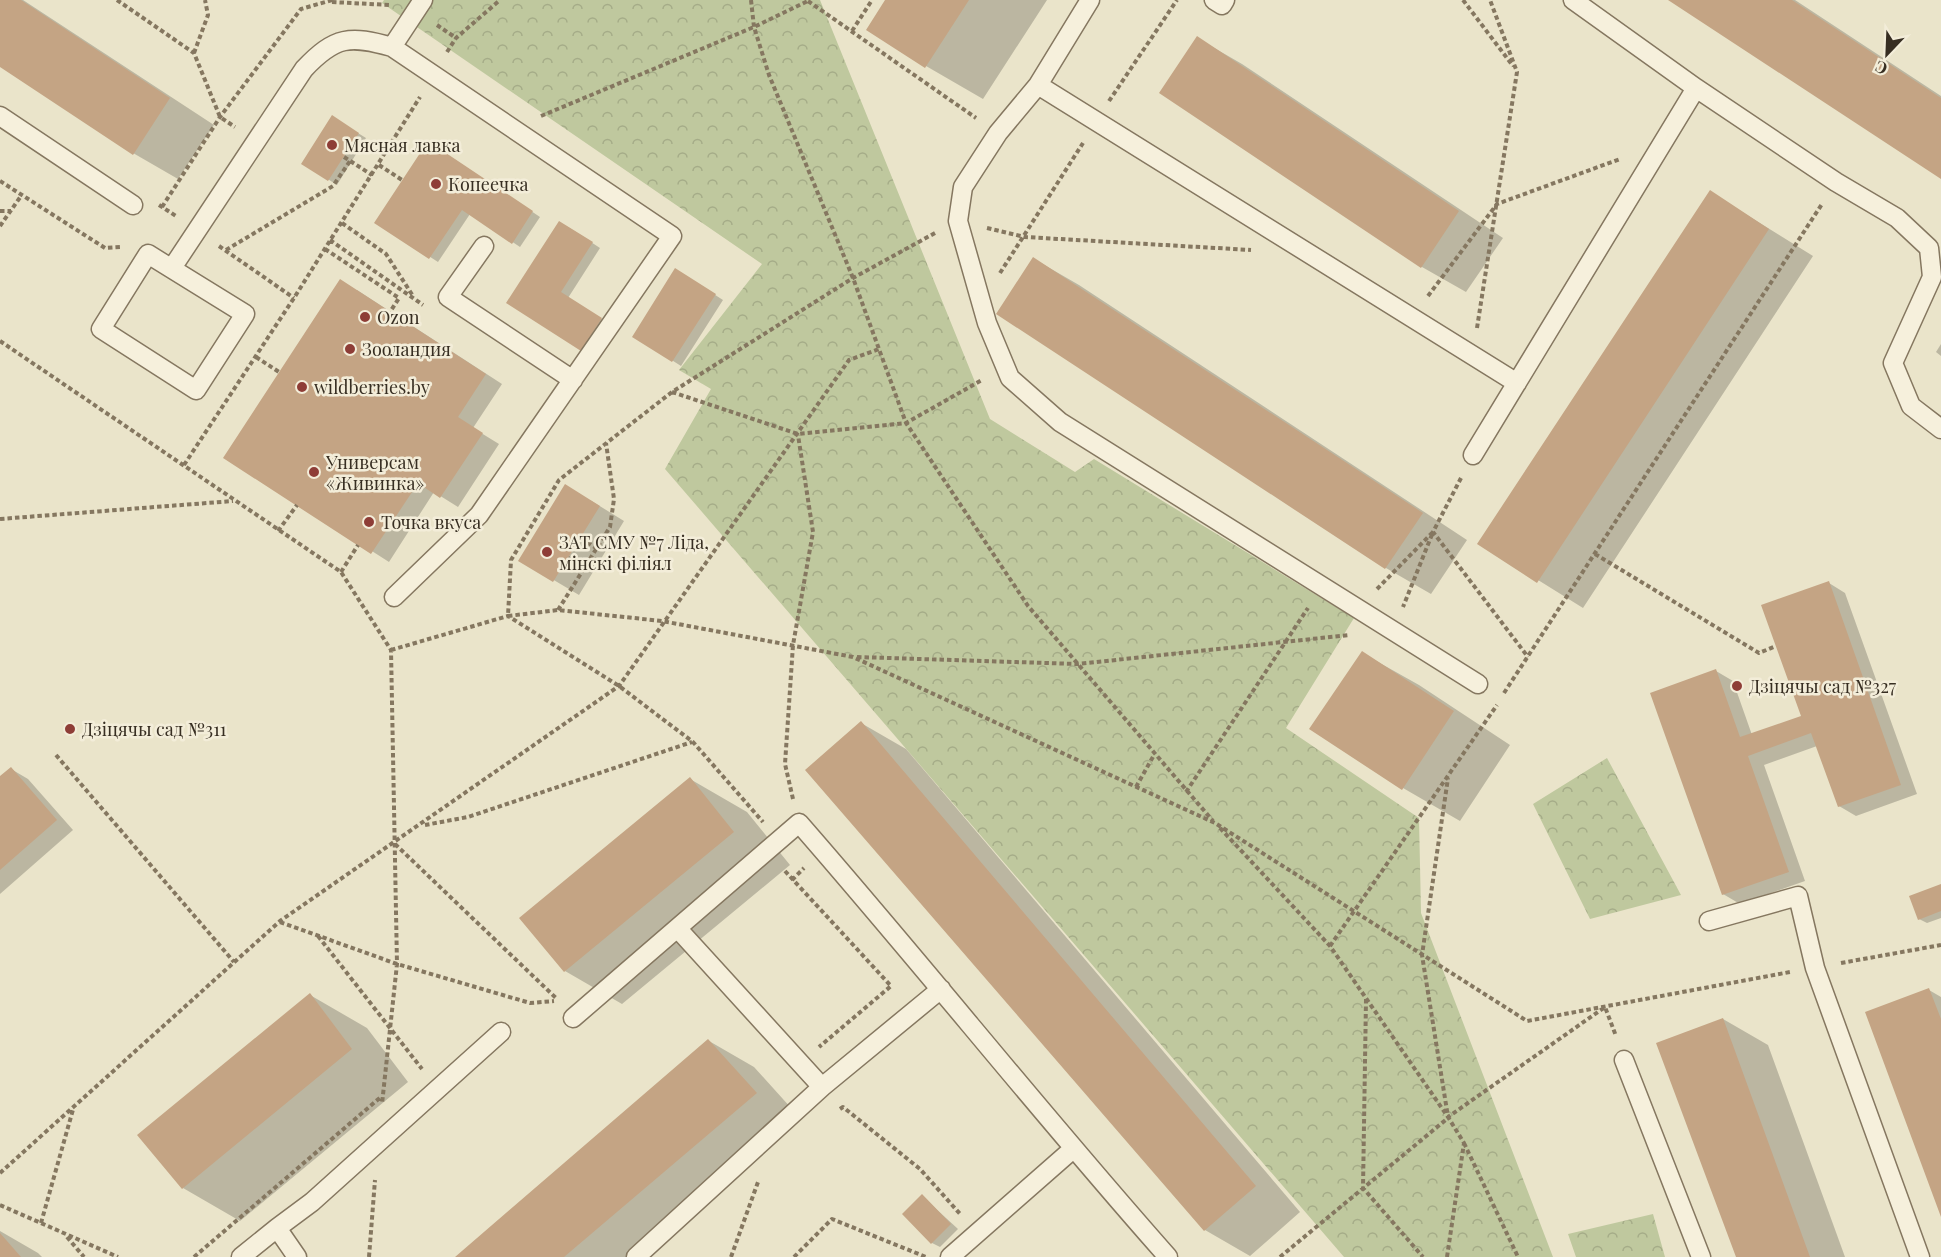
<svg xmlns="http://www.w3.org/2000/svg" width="1941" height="1257" font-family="'Playfair Display',serif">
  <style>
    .forest { fill: url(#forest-crowns) }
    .shadow { fill: #0003 }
    .building { fill: #c4a484 }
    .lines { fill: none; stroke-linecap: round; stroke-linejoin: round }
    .service-casing { stroke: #857760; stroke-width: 21 }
    .path { stroke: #857760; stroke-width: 4; stroke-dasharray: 4.5 3; stroke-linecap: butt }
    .service { stroke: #f6f0dc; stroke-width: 18 }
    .poi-dot { fill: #8e3d36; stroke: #f3edd9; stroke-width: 2 }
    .labels { text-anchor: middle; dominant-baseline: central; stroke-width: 5; stroke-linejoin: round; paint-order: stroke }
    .poi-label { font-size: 18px; fill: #372e22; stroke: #f3edd9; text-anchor: start }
  </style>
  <defs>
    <pattern id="forest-crowns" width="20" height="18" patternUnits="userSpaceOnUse" patternTransform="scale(1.5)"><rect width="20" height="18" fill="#bfc89e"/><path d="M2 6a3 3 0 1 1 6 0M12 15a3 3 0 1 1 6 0" fill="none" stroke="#a5ac88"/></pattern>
  </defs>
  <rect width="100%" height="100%" fill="#eae4ca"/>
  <path class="forest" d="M384 0H820L990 419 1075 472 1094 459 1354 618 1286 728 1419 818 1421 913 1553 1257H1344L665 469 711 389 679 370 762 264 382 3Z
    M1607 758 1681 895 1590 919 1533 804Z
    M1653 1214 1665 1257H1576L1568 1234Z"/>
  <path class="shadow" d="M0 0H23L214 125 178 179 133 153 0 66Z
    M887 0H1047L983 99 926 66Z
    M1671 0H1795L1941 96V177Z
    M1197 38 1242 64 1503 238 1466 292 1422 267Z
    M332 117 366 138 337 185 303 163Z
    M436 147 540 217 520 247 470 214 438 262 376 222Z
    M1710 192 1813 256 1583 608 1479 543Z
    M568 227 600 248 568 298 609 324 590 354 508 302Z
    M1034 259 1079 285 1467 540 1431 594 1386 568 998 314Z
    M684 275 723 300 681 366 634 336Z
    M357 290 502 384 473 428 499 444 458 507 434 492 389 562 225 457Z
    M1941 344V356L1936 352Z
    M590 500 624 521 579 595 520 560Z
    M1829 583 1845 593 1917 794 1856 816 1839 806 1817 746 1764 765 1805 881 1740 904 1723 894 1716 671 1733 681 1752 735 1803 717Z
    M1362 653 1419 685 1510 745 1460 821 1403 788Z
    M861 723 906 749 1300 1212 1250 1256 1205 1230Z
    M11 769 28 779 73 830 0 894V778Z
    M690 779 747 812 790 865 622 1004 565 971Z
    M1941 885V918L1927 923 1919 919Z
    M1929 990 1941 997V1214Z
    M310 995 367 1028 408 1082 240 1221 183 1188Z
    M1723 1019 1768 1045 1845 1257H1738Z
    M709 1041 754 1067 801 1119 639 1257H457Z
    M922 1196 958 1229 940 1247 932 1243Z
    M0 1231 38 1253 42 1257H0Z"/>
  <path class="building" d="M0 0H21L170 98 133 155 0 67Z
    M885 0H969L925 68 866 30Z
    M1668 0H1792L1941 98V179Z
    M1197 36 1459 211 1421 268 1159 93Z
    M332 115 359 133 328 181 301 164Z
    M428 141 533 211 512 244 462 210 429 259 374 223Z
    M1710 190 1769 229 1537 583 1477 544Z
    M559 221 593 242 561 292 602 318 581 351 506 303Z
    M1033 257 1423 513 1385 569 996 314Z
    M675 268 716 294 672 362 632 337Z
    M340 279 486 374 458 417 483 433 440 498 418 483 371 554 223 458Z
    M565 484 600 506 553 582 518 561Z
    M1829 581 1901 785 1838 807 1811 733 1748 756 1789 872 1722 895 1650 693 1716 669 1740 737 1801 716 1761 605Z
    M1362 651 1454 711 1402 790 1309 729Z
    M861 721 1256 1186 1204 1231 805 770Z
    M11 767 57 820 0 870V776Z
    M690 777 734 832 564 972 519 918Z
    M1941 884V911L1918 920 1909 896Z
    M1929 988 1941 1019V1217L1865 1012Z
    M310 993 352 1049 182 1189 137 1135Z
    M1723 1018 1810 1257H1736L1656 1043Z
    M708 1039 757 1093 564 1257H455Z
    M922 1194 951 1224 931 1244 902 1214Z
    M0 1233 21 1257H0Z"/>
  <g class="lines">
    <g class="service-casing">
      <path id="service" d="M1090 0 1038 85 998 133 963 187 958 221 987 323 1010 378 1060 422 1478 684
        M1214 0 1222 5 1225 0
        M1573 0 1696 88 1836 182 1897 218 1929 248 1932 277 1893 363 1911 406 1941 429
        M392 47 672 236 479 515 394 597
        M1038 85 1517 383
        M0 116 133 205
        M484 246 448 297 573 380
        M148 254 245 314 196 390 101 329Z
        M172 268 304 69C335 36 350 35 392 47L423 0
        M1473 455 1696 88
        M1709 921 1798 896 1815 968 1920 1257
        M678 929 822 1087
        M573 1018 799 823C924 966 1042 1115 1168 1257
        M1624 1060 1701 1257
        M241 1257 277 1228
        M297 1257 277 1228 312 1202 501 1032
        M636 1257 822 1087 941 989
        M950 1257 1073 1149"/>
    </g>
    <path class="path" d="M117 0 194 53 220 117 235 127
      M751 0 754 27 769 75 853 278 906 423 1028 606 1213 821
      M1463 0 1513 66
      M808 1 976 118
      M332 2 390 5
      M437 25 456 38
      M852 31 872 0
      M447 52 456 38 500 0
      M194 53 208 15 205 0
      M1109 101 1177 0
      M541 116 754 27 810 0
      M344 157 372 175
      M379 165 402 180
      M0 181 105 248 121 247
      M159 205 176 216
      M162 207 220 117 301 9 332 0
      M0 211H11
      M342 223 386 254 413 296
      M0 226 21 196
      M987 228 1025 237 1251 250
      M935 233 853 278 672 392 559 480 511 560 508 616 558 610 662 621 853 657 1215 823 1527 1021 1790 972
      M330 240 423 305
      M219 246 294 298
      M325 249 399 298 390 312
      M226 250 333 186 350 161
      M1000 273 1083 143
      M1428 296 1497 204 1620 159
      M1477 328 1517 72 1490 0
      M0 341 341 572 391 650 397 964 382 1104
      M256 357 279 372
      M672 392 798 434 906 423 982 380
      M184 465 294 298 420 97
      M1461 478 1433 532 1528 657
      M0 519 233 501
      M278 531 297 505
      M581 538 599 550
      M1595 554 1759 653 1776 646
      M568 558 585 569
      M341 572 358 545
      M1377 589 1433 532 1403 607
      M558 610 610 527 614 499 606 443
      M391 650 508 616 619 686 693 742 763 822
      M857 657 1078 664 1349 635
      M1504 693 1822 204
      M56 755 234 962
      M1136 787 1154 755
      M1186 792 1308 608
      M793 799 785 764 793 645 813 532 798 435
      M425 825 468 817 692 742
      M1220 828 1330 946 1448 1117 1605 1007 1616 1036
      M395 844 556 998
      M785 871 891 986 819 1047
      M792 880 804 868
      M280 922 397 964 530 1003 554 1001
      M318 936 422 1069
      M1330 946 1497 705
      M1841 963 1941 945
      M1366 999 1363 1188 1423 1257
      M840 1109 843 1107 920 1169 961 1215
      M1464 1143 1518 1257
      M0 1173 280 921 619 686 849 360 879 349
      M0 1205 118 1257
      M41 1223 74 1106
      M67 1237 84 1257
      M194 1257 382 1096
      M369 1257 375 1180
      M731 1257 758 1182
      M794 1257 832 1219 926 1257
      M1280 1257 1448 1118
      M1447 1257 1464 1143 1448 1117 1422 955 1448 778"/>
    <use href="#service" class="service"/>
  </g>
  <g class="poi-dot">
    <circle cx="332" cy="145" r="6"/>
    <circle cx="436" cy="184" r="6"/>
    <circle cx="365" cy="317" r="6"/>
    <circle cx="350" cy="349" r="6"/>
    <circle cx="302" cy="387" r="6"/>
    <circle cx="314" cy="472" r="6"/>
    <circle cx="369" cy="522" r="6"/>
    <circle cx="547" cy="552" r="6"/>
    <circle cx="1737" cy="686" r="6"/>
    <circle cx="70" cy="729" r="6"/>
  </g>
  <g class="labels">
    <g class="poi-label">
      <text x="344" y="145">Мясная лавка</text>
      <text x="448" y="184">Копеечка</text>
      <text x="377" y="317">Ozon</text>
      <text x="362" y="349">Зооландия</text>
      <text x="314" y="387">wildberries.by</text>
      <text x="326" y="462">Универсам<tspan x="326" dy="21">«Живинка»</tspan></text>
      <text x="381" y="522">Точка вкуса</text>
      <text x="559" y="542">ЗАТ СМУ №7 Ліда,<tspan x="559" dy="21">мінскі філіял</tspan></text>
      <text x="1749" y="686">Дзіцячы сад №327</text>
      <text x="82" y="729">Дзіцячы сад №311</text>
    </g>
  </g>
  <g transform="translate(1887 54) rotate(203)" stroke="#f3edd9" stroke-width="4.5" paint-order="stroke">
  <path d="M0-4.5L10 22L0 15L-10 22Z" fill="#372e22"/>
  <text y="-9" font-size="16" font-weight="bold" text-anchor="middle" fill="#372e22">С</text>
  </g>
</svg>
